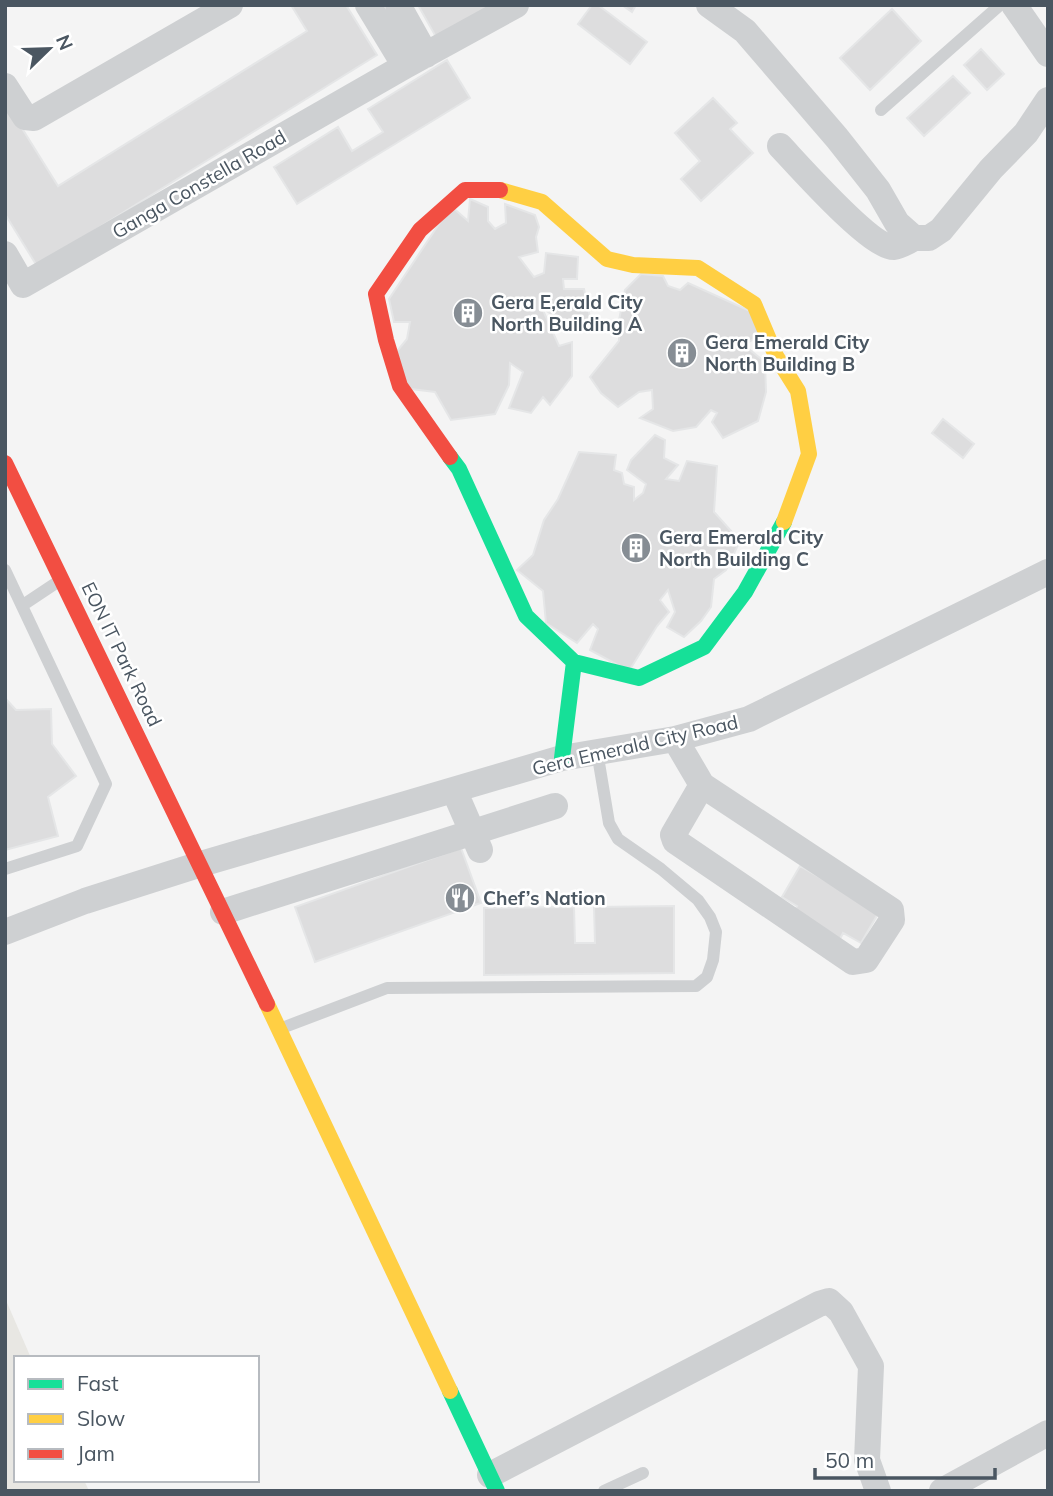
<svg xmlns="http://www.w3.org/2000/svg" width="1053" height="1496" font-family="Mulish,sans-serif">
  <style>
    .commercial { fill: #e8e7e3 }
    .building { fill: #ddddde; stroke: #e5e6e7; stroke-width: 2 }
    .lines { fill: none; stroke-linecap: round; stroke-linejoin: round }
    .lane { stroke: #ced0d2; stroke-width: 12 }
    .street { stroke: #ced0d2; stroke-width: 26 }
    .fast { stroke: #16e098; stroke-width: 16 }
    .slow { stroke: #ffcf43; stroke-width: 16 }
    .jam { stroke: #f24e42; stroke-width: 16 }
    .labels { text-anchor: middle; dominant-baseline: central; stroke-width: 5; stroke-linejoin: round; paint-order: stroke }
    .street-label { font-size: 19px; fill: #4a5661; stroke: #fff }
    .poi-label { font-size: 19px; font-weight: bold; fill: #4a5661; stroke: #fff; text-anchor: start }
  </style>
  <rect width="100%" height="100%" fill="#f4f4f4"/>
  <path class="commercial" d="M5 1298 31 1358H16V1480H84L89 1491H5Z"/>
  <path class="building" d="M291 5H346L377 55 37 266 5 214V101L58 186 307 31Z
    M418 5H492L436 37Z
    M592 5H598L647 42 630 64 578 24Z
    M622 5H636L632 12Z
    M892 9 921 41 870 90 840 58Z
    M981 49 1004 74 987 90 964 65Z
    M447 60 470 98 297 204 274 167 338 127 352 151 383 132 368 109Z
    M953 76 970 93 924 136 907 118Z
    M713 98 737 123 730 129 753 153 701 201 681 179 700 161 675 133Z
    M470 199 488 207V221L495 229 506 223 505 204 535 215 539 227 536 237 538 252 519 257 534 277 544 273 546 253 578 257 577 279H563L564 289H584L591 322 563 326 557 318 542 308 559 346 572 342V376L550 405 543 397 531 413 509 408 523 372 510 363 509 385 495 414 451 420 435 392 403 388 393 356 407 339 410 322H394L389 299 451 206 468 221Z
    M641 274 663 276 668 286 680 290 688 283 750 311 760 335 744 345 765 362 766 392 758 421 723 438 712 422 717 413 711 410 696 427 673 431 640 418 653 409 652 390 639 392 618 407 601 393 590 377 619 341V320L625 290Z
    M943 419 974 444 963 458 932 433Z
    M655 435 665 440 664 458 678 465 666 479 679 481 687 461 717 466 714 512 740 541 726 570 714 579 711 607 701 621 684 637 667 627 675 612 668 590 660 600 669 612 657 626 629 671 590 650 598 629 593 624 577 643 546 623 543 591 517 570 533 555 544 520 558 499 579 452 616 455 614 470 622 473 624 484 634 487V500L643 493 646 484 627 470 631 460Z
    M5 698 16 710 51 709 52 744 76 776 48 797 58 836 5 850Z
    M461 848 481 903 315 962 295 907Z
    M800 866 879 912 861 943 843 933 838 943 791 916 797 906 782 897Z
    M674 906V973L484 975V908L574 907 575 943H595L594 907Z"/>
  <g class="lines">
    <path class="lane" d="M881 110 1000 5
      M5 570 106 784 77 846 5 869
      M23 605 59 581
      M282 1028 387 988 696 986 707 977 713 960 716 932 710 917 698 900 661 869 618 839 609 823 597 751
      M604 1491 643 1473"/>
    <path class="street" d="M368 5 405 66
      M398 5 426 55
      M709 5 745 31 837 138 878 190 897 223 914 238H929L941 230 991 169 1026 133 1048 100
      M1014 5 1048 54
      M5 86 25 117 34 118 230 5
      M780 146C798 165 871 248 894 247 900 246 909 241 914 238
      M5 254 23 285 405 66 516 5
      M675 739 702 785 673 835 675 841 853 962 866 960 892 920 891 910 702 785
      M454 790 480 850
      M223 912 555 806
      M5 932 85 901 201 864 562 758 675 739 749 719 1048 572
      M490 1475 819 1304 829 1301 841 1312 871 1366 867 1460 878 1491
      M942 1491 1048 1433"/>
    <path class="fast" d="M450 457 459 469 526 616 574 662
      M562 758 574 662 639 678 704 647 745 592 784 522
      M450 1391 497 1491"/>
    <path class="slow" d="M500 190 542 202 607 259 633 265 698 268 754 304 776 356 798 391 809 454 784 522
      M267 1004 450 1391"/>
    <path class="jam" d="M450 457 400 386 386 340 376 294 420 230 465 190H500
      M5 463 267 1004"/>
  </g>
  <defs>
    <g id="building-disc" transform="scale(1.575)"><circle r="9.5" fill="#868d94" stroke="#fff"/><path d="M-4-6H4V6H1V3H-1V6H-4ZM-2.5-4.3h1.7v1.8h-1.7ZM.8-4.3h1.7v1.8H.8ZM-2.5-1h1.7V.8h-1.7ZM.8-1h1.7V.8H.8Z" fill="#fff"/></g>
    <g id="restaurant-disc" transform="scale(1.575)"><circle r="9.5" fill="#868d94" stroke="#fff"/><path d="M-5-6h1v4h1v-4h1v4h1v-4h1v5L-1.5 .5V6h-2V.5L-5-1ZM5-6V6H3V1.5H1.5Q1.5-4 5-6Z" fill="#fff"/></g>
  </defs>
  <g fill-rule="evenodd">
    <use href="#building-disc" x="468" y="313"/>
    <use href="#building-disc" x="682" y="353"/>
    <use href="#building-disc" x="636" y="548"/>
    <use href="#restaurant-disc" x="460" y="898"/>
  </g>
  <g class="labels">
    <g class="street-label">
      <text transform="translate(199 184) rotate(-30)">Ganga Constella Road</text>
      <text transform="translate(122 654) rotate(64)">EON IT Park Road</text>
      <text transform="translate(635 745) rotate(-13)">Gera Emerald City Road</text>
    </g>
    <g class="poi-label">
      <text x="491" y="302">Gera E,erald City<tspan x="491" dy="22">North Building A</tspan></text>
      <text x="705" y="342">Gera Emerald City<tspan x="705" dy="22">North Building B</tspan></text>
      <text x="659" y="537">Gera Emerald City<tspan x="659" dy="22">North Building C</tspan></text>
      <text x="483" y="898">Chef’s Nation</text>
    </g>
  </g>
  <rect width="1053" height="1496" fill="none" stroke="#4a5661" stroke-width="14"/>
  <rect x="14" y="1356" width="245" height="126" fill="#ffffff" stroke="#b7bbc0" stroke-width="2"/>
  <rect x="28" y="1379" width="35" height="10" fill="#16e098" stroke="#b7bbc0" stroke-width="2"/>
  <text x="77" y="1391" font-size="21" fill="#4a5661">Fast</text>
  <rect x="28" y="1414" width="35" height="10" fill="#ffcf43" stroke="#b7bbc0" stroke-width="2"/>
  <text x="77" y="1426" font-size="21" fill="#4a5661">Slow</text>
  <rect x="28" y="1449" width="35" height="10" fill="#f24e42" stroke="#b7bbc0" stroke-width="2"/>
  <text x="77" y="1461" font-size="21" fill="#4a5661">Jam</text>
  <g transform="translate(49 49) rotate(67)" stroke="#ffffff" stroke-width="5" paint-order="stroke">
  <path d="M0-5L12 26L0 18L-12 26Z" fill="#4a5661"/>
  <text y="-10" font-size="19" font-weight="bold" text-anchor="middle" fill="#4a5661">N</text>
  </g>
  <path d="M815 1468v10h180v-10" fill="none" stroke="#4a5661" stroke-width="3.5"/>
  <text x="825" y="1468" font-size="21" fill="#4a5661" stroke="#ffffff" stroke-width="5" paint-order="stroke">50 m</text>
</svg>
